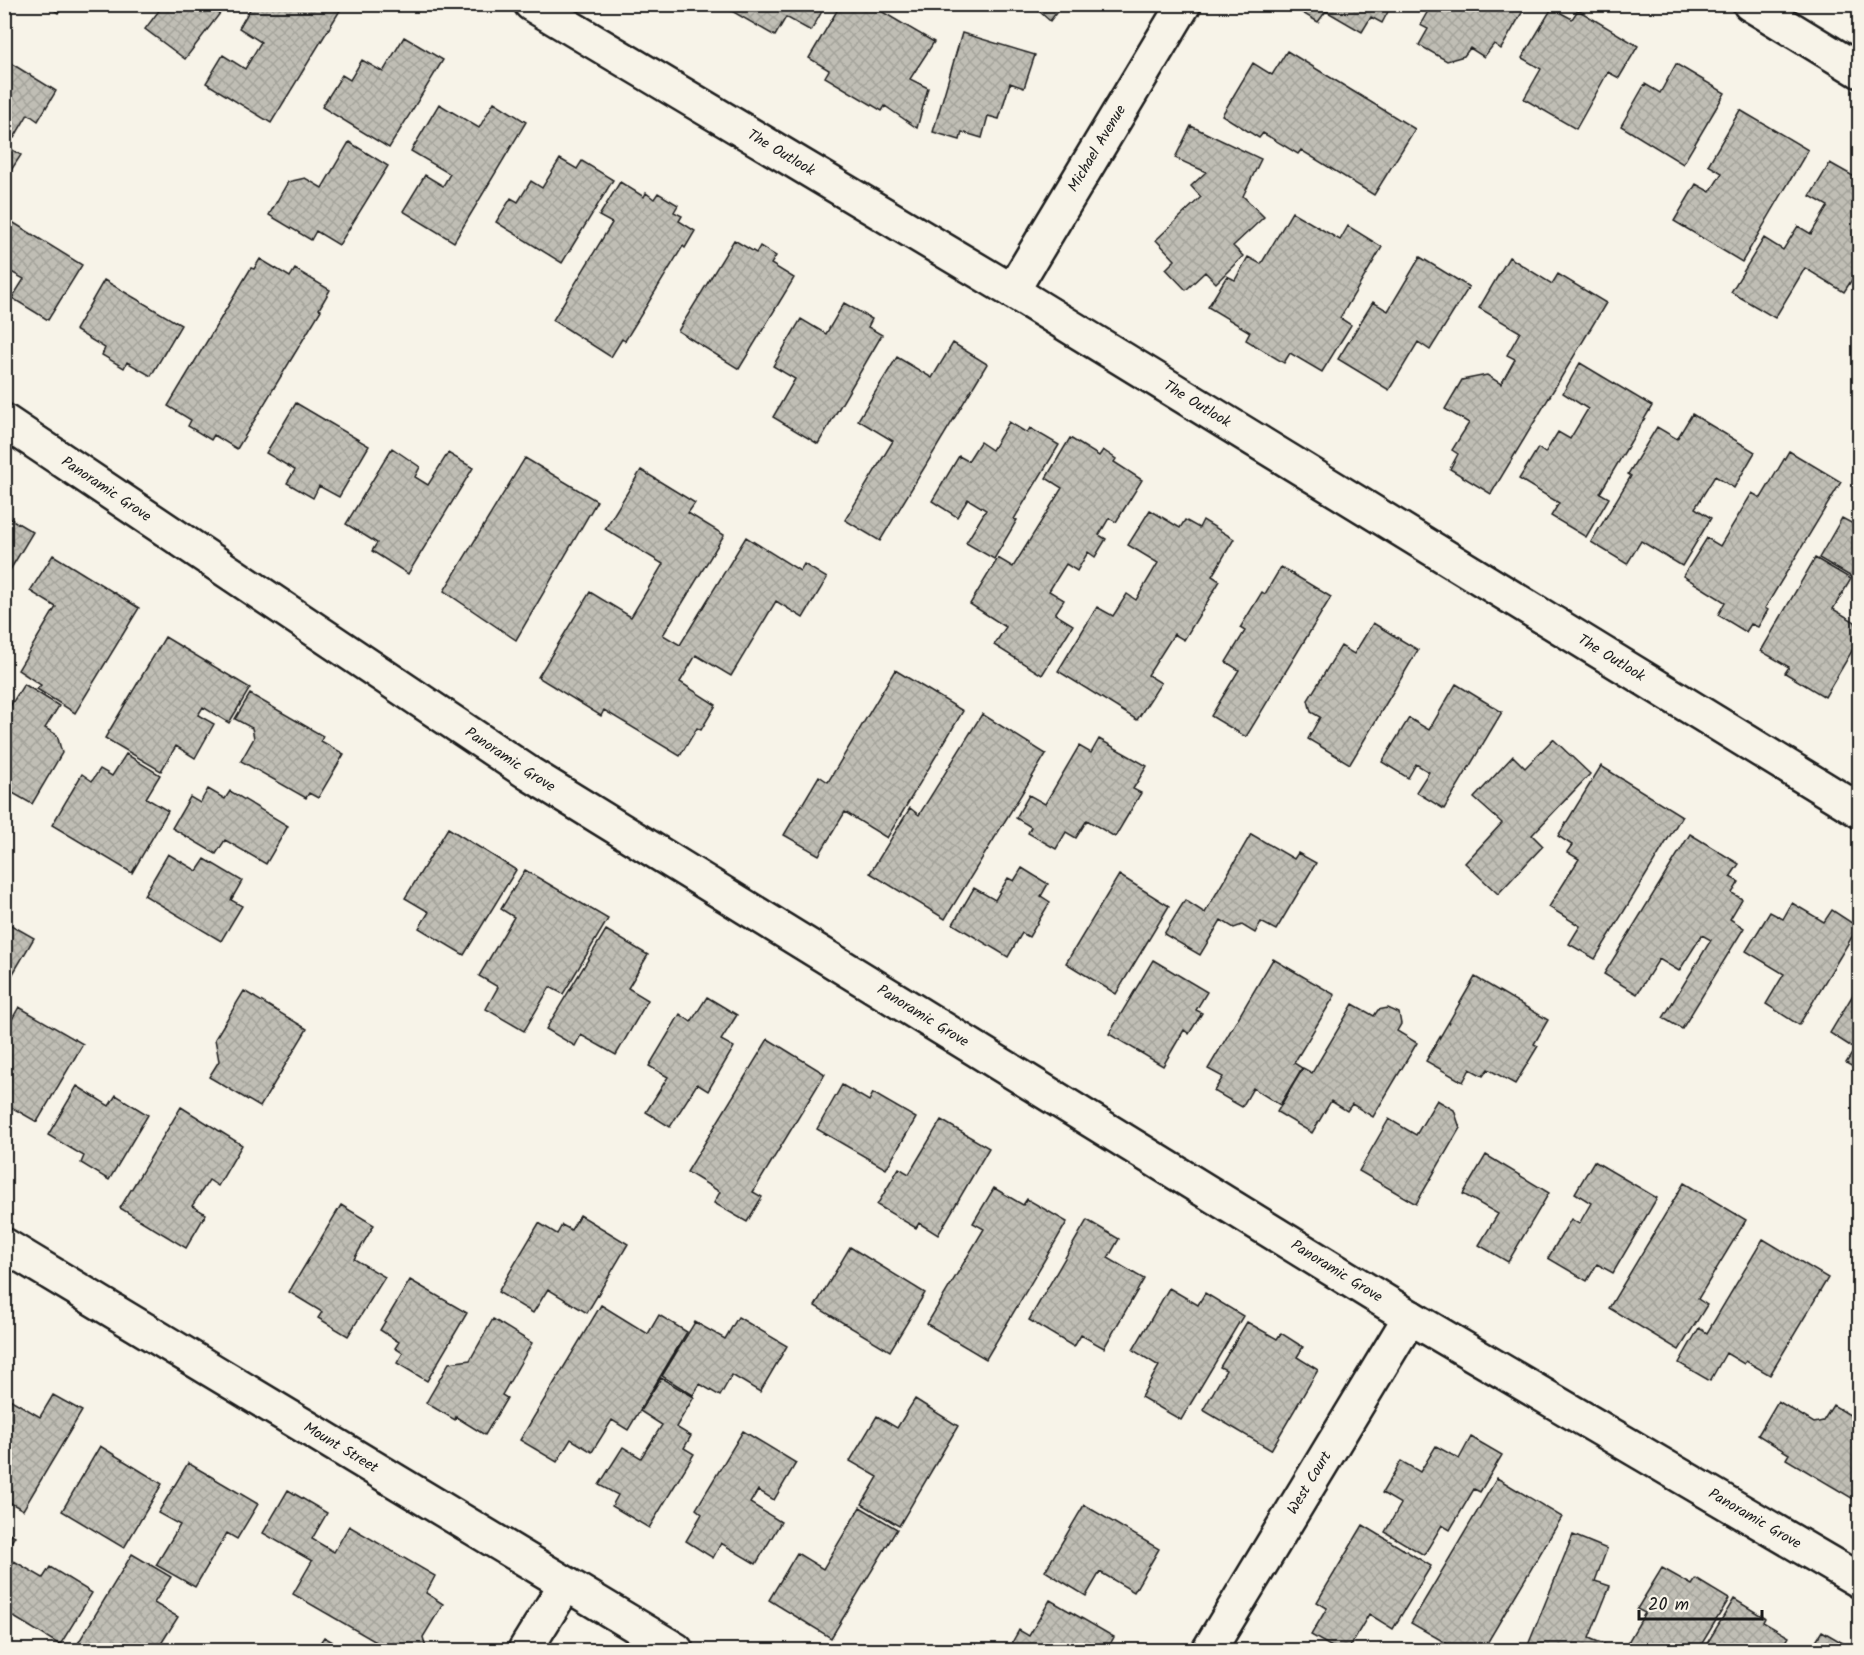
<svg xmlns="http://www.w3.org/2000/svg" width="1864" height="1655" font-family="Kalam,sans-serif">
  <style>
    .building { fill: url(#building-cross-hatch); stroke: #1c1c1c; stroke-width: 1.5 }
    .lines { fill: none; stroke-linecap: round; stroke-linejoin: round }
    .minor-casing { stroke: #1c1c1c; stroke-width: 38 }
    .minor { stroke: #f7f3e8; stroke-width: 33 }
    .labels { text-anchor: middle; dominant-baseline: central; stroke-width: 4.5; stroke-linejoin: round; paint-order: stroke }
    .street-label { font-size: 15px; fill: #1c1c1c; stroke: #f7f3e8 }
  </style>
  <defs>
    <pattern id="building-cross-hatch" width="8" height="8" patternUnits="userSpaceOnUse" patternTransform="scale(1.5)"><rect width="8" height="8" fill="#c0beb5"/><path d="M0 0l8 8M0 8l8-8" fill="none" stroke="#a4a39b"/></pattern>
  </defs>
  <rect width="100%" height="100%" fill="#f7f3e8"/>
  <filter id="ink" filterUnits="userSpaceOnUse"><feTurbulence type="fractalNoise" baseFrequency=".0167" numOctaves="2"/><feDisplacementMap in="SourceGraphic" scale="12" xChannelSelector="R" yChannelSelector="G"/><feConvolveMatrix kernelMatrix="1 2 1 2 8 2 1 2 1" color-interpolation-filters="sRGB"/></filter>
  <g filter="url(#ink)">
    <path class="building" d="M46 4H65L58 13Z
      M164 4H227L185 59 145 29Z
      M253 4H278L283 7 284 4H344L271 123 206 83 223 55 245 69 261 42 239 28Z
      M724 4H826L811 31 786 17 775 36 723 6Z
      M841 4H869L934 42 910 79 928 88 917 128 885 106 882 111 825 77 829 70 809 58Z
      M1031 4H1063L1050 21Z
      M1287 4H1392L1382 23 1371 17 1362 32 1326 11 1318 22Z
      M1432 4H1527L1501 49 1494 44 1484 57 1470 48 1464 56 1447 61 1419 45 1428 29 1420 25Z
      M1552 8 1572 19 1578 10 1638 46 1619 78 1608 72 1576 129 1524 99 1541 69 1522 58Z
      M962 33 1035 55 1024 88 1010 83 999 119 988 116 982 138 962 132 960 140 933 132Z
      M404 37 443 60 389 148 322 107 342 75 350 80 362 60 383 72Z
      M1287 51 1415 129 1374 195 1301 150 1298 154 1263 133 1259 138 1222 115 1253 63 1272 75Z
      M4 59 56 91 38 121 28 114 14 138 4 133Z
      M1676 64 1725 93 1683 164 1621 126 1645 84 1660 93Z
      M494 102 526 122 454 242 403 211 425 175 443 186 450 174 411 151 439 104 479 128Z
      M1740 110 1808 150 1742 262 1674 221 1696 184 1710 192 1722 173 1708 165Z
      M1191 126 1261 159 1243 196 1264 217 1233 246 1243 256 1216 283 1205 272 1186 290 1166 269 1175 260 1156 240 1201 197 1191 186 1206 172 1175 158Z
      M349 142 388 166 339 245 316 231 311 240 269 215 288 182 305 178 322 188Z
      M4 145 21 155 4 181Z
      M560 159 577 169 582 161 613 180 562 263 496 222 511 198 518 202 531 181 542 188Z
      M1830 163 1860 180V267L1844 292 1805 268 1775 318 1731 292 1764 238 1783 250 1798 226 1811 234 1828 206 1810 196Z
      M620 182 644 197 646 193 654 199 658 193 678 205 674 212 682 216 679 221 695 231 685 248 683 246 625 341 622 339 611 357 553 320 612 223 599 216Z
      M1292 212 1340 240 1348 226 1382 247 1340 318 1351 325 1322 372 1290 353 1284 363 1246 340 1250 332 1208 307 1227 276 1235 280 1248 257 1261 264Z
      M9 220 82 265 48 320 12 298 24 279 4 268V227Z
      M734 240 756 253 760 246 776 256 771 264 794 278 739 369 678 331Z
      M1420 257 1469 287 1430 350 1418 342 1389 390 1338 359 1373 302 1388 311Z
      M1509 257 1552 284 1558 274 1606 303 1491 494 1450 469 1458 454 1452 450 1469 423 1445 409 1462 380 1487 375 1501 384 1515 359 1507 355 1520 332 1479 308Z
      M260 259 290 277 295 269 330 290 319 309 321 310 237 449 214 435 211 440 188 426 191 420 168 406 251 268 254 269Z
      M104 280 181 325 151 376 127 362 124 368 102 355 105 348 75 330Z
      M844 303 872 319 868 327 882 335 818 444 773 417 795 379 773 366 801 319 826 334Z
      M953 343 987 364 880 541 845 520 893 441 858 420 897 357 932 378Z
      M1580 363 1652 406 1600 493 1609 498 1586 537 1551 516 1559 503 1519 479 1538 448 1545 453 1558 432 1570 439 1588 409 1563 393Z
      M296 403 369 446 339 497 319 486 313 498 287 483 295 470 266 453Z
      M1692 414 1755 452 1734 488 1715 476 1695 508 1711 518 1682 566 1641 541 1627 564 1591 542 1631 476 1628 474 1657 427 1677 439Z
      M1009 422 1027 433 1030 428 1059 445 1014 519 1017 520 994 559 966 543 986 510 968 499 957 517 932 501 959 456 968 461 980 442 992 450Z
      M1070 438 1099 456 1103 450 1116 459 1114 462 1142 480 1116 522 1109 518 1099 535 1106 539 1095 557 1088 552 1077 571 1066 564 1049 591 1064 600 1055 614 1073 625 1042 675 994 645 1006 627 970 604 998 558 1013 567 1062 488 1046 478Z
      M392 448 420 467 415 477 428 485 448 453 473 468 408 574 372 551 377 543 346 524Z
      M1789 451 1841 482 1765 608 1768 610 1758 627 1751 624 1746 632 1718 615 1725 602 1683 576 1707 538 1720 546 1752 493 1761 498Z
      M525 458 597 501 516 640 444 591Z
      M641 470 695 503 688 513 724 535 663 635 680 645 746 537 800 571 804 564 827 578 803 618 776 601 731 676 696 655 680 682 716 705 701 730 697 728 680 756 604 710 601 716 538 677 590 592 631 617 663 564 605 529Z
      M1150 510 1180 528 1185 520 1199 528 1203 520 1234 539 1212 576 1220 581 1184 640 1174 634 1148 675 1161 683 1137 720 1058 671 1097 607 1113 616 1127 594 1136 600 1158 563 1128 545Z
      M4 515 33 532 4 580Z
      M1860 517V571L1855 579 1819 558 1842 518 1855 525Z
      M53 555 139 608 75 713 37 689 41 685 18 670 56 607 30 591Z
      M1815 558 1851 579 1833 609 1855 622 1859 639 1825 697 1785 673 1789 667 1761 651Z
      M1281 567 1331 597 1246 737 1211 716 1239 670 1226 662 1245 631 1240 628 1262 592 1265 594Z
      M1373 623 1418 650 1350 764 1308 739 1320 717 1311 712 1308 700 1341 646 1354 654Z
      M165 637 250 688 229 723 203 707 198 715 214 724 195 758 176 746 161 771 105 738Z
      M895 670 963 711 887 838 845 812 819 855 784 835 819 776 828 782Z
      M24 684 59 706 45 728 57 735 62 753 32 804 4 788V705L9 708Z
      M1456 684 1502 712 1444 809 1416 792 1429 772 1416 764 1408 778 1382 762 1409 718 1429 730Z
      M250 694 323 736 321 741 344 754 318 798 309 793 306 798 241 761 254 738 252 728 235 719Z
      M982 714 1046 754 945 919 870 873 910 808 919 815Z
      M1099 739 1147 766 1133 789 1141 793 1115 837 1087 820 1076 838 1066 832 1056 849 1028 833 1031 827 1016 818 1029 795 1045 804 1079 746 1091 753Z
      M1553 739 1590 774 1532 835 1543 846 1498 894 1465 863 1502 823 1474 798 1513 756 1525 768Z
      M126 754 160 775 146 798 168 811 132 873 52 825 82 774 92 781 100 769 112 776Z
      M1601 766 1682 816 1595 959 1569 944 1580 926 1549 907 1579 859 1567 852 1572 845 1558 836Z
      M208 789 225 799 230 791 288 826 266 864 225 840 216 854 172 828 190 797 200 803Z
      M448 828 516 870 464 955 419 928 429 912 405 898Z
      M1251 834 1294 859 1298 853 1316 863 1276 930 1261 922 1255 933 1242 925 1234 928 1221 920 1200 955 1164 934 1185 900 1205 913Z
      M1690 834 1739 864 1730 877 1739 882 1732 893 1742 899 1730 919 1744 928 1682 1029 1663 1018 1711 940 1702 935 1679 971 1659 959 1637 994 1604 974Z
      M168 854 197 871 205 859 242 881 231 900 242 906 221 941 144 895Z
      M1022 868 1048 884 1041 896 1050 902 1029 937 1022 933 1008 957 953 924 974 888 995 900 1008 878 1014 881Z
      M525 870 608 919 563 994 550 987 524 1031 486 1009 498 987 479 976 514 917 501 909Z
      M1119 875 1169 906 1116 994 1066 963Z
      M1792 903 1824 922 1832 910 1858 927 1799 1025 1766 1004 1784 974 1746 951 1770 912 1783 919Z
      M4 921 34 938 4 989Z
      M606 930 648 955 628 988 648 1000 616 1055 581 1035 575 1046 546 1029Z
      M1273 959 1335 995 1294 1063 1302 1068 1280 1105 1253 1088 1242 1107 1214 1091 1223 1077 1208 1069Z
      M1153 960 1207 992 1196 1010 1202 1013 1189 1034 1184 1030 1163 1066 1109 1034Z
      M1475 977 1548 1020 1534 1044 1538 1046 1515 1084 1488 1069 1483 1076 1470 1069 1463 1082 1426 1061Z
      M1857 988 1860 989V1071L1846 1063 1855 1049 1830 1033Z
      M244 991 307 1029 260 1107 209 1077 219 1061 215 1039Z
      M707 997 737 1015 721 1040 734 1047 708 1091 697 1084 670 1127 646 1112 668 1077 649 1066 680 1014 691 1022Z
      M1353 1004 1374 1016 1378 1010 1388 1008 1399 1013 1401 1024 1397 1031 1417 1043 1373 1117 1352 1104 1347 1111 1331 1101 1312 1133 1277 1112 1303 1068 1312 1073Z
      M19 1007 83 1044 37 1122 4 1103V1033Z
      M768 1039 825 1074 753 1192 762 1197 747 1222 714 1203 720 1192 687 1172Z
      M842 1085 869 1101 873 1093 916 1118 886 1169 817 1129Z
      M77 1086 109 1106 116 1095 148 1115 109 1180 81 1163 84 1156 48 1135Z
      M1437 1100 1454 1110 1460 1128 1416 1204 1359 1171 1389 1119 1416 1135Z
      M181 1107 242 1145 218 1186 209 1180 192 1206 206 1214 186 1248 120 1208Z
      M941 1120 989 1148 938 1235 919 1223 916 1228 877 1205 899 1168 909 1174Z
      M1486 1155 1549 1193 1508 1262 1479 1245 1498 1214 1463 1194Z
      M1594 1161 1657 1198 1613 1273 1597 1264 1587 1281 1548 1258 1571 1219 1579 1224 1591 1203 1575 1193Z
      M1684 1183 1746 1220 1698 1299 1707 1305 1679 1350 1609 1308Z
      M994 1188 1023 1205 1027 1199 1067 1222 986 1359 927 1324 984 1229 973 1223Z
      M341 1205 374 1225 354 1259 385 1277 348 1336 318 1318 322 1312 289 1292Z
      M580 1215 628 1244 587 1313 548 1289 533 1313 498 1292 539 1223 557 1234 562 1225 571 1230Z
      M1087 1220 1119 1239 1108 1258 1144 1279 1104 1348 1081 1335 1074 1347 1029 1320Z
      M1763 1239 1828 1278 1770 1375 1746 1361 1744 1364 1726 1353 1710 1381 1679 1363 1699 1328 1707 1333Z
      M850 1247 925 1293 890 1351 815 1306Z
      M410 1280 467 1313 427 1381 397 1363 403 1353 395 1348 399 1342 380 1330Z
      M1169 1288 1198 1305 1205 1293 1243 1316 1181 1420 1141 1397 1159 1366 1133 1350Z
      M601 1305 648 1334 659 1315 687 1332 628 1430 612 1420 592 1452 571 1439 557 1462 520 1440Z
      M738 1317 787 1346 760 1392 732 1375 720 1396 700 1384 693 1395 662 1376 695 1322 725 1339Z
      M493 1319 532 1343 502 1395 507 1398 485 1435 456 1417 455 1420 426 1403 449 1363 470 1360Z
      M1247 1322 1277 1339 1281 1333 1303 1347 1297 1357 1318 1370 1271 1450 1203 1410 1226 1370 1220 1367Z
      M661 1378 694 1397 676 1427 691 1436 684 1448 694 1454 649 1528 612 1506 618 1495 599 1485 623 1447 641 1458 662 1425 640 1411Z
      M53 1395 82 1411 23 1510 4 1499 6 1479 4 1478V1404L8 1398 40 1417Z
      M915 1399 958 1426 899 1526 862 1504 878 1477 850 1461 877 1416 897 1428Z
      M1778 1401 1814 1423 1823 1421 1833 1405 1860 1421V1503L1786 1459 1789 1454 1758 1435Z
      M743 1431 796 1463 774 1500 758 1490 750 1503 781 1522 756 1564 721 1543 713 1558 686 1541 702 1514 696 1509Z
      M1471 1437 1502 1455 1480 1492 1474 1489 1450 1530 1442 1525 1424 1555 1385 1532 1401 1504 1382 1493 1401 1461 1420 1472 1436 1446 1459 1459Z
      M100 1446 162 1484 124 1548 62 1511Z
      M188 1463 258 1504 237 1539 227 1533 195 1587 156 1565 180 1525 158 1513Z
      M1497 1478 1562 1517 1483 1650H1458L1411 1623Z
      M288 1490 327 1513 312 1539 334 1552 349 1526 435 1576 426 1593 443 1604 423 1637 426 1648 425 1650H390L293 1594 312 1561 263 1533Z
      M1084 1505 1159 1549 1134 1592 1100 1572 1086 1596 1045 1571Z
      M860 1507 897 1529 831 1638 769 1600 797 1553 823 1569Z
      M1363 1525 1431 1566 1393 1629 1369 1614 1348 1650H1337L1311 1635 1327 1608 1317 1602Z
      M4 1530 15 1536 4 1553Z
      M1573 1535 1607 1549 1595 1581 1610 1586 1589 1638 1613 1648 1612 1650H1526Z
      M132 1554 171 1577 154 1603 178 1617 159 1647 166 1650H74Z
      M14 1561 43 1578 50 1567 92 1593 60 1645 4 1611V1577Z
      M1662 1568 1692 1585 1696 1579 1729 1599 1698 1650H1628L1624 1649 1645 1613 1637 1609Z
      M1734 1599 1765 1618 1763 1622 1789 1637 1781 1650H1703Z
      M1050 1600 1114 1637 1107 1650H1008L1019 1630 1029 1636Z
      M1822 1631 1855 1650H1810Z
      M324 1637 347 1650H315Z"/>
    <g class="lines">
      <g class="minor-casing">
        <g id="minor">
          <path id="s1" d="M531 4 1012 291 1860 811"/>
          <path d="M1750 4 1860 71"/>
          <path id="s2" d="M1012 291 1184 4"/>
          <path id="s3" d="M4 421 530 774 1410 1317 1860 1581"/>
          <path id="s4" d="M4 1245 676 1650"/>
          <path d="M525 1650 566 1584"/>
          <path id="s5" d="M1209 1650 1410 1317"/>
        </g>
      </g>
      <use href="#minor" class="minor"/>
    </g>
  </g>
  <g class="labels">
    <g class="street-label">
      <text stroke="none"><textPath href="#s2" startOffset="166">Michael Avenue</textPath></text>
      <text stroke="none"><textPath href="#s1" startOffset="291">The Outlook</textPath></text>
      <text stroke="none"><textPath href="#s1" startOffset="777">The Outlook</textPath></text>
      <text stroke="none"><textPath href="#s3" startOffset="123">Panoramic Grove</textPath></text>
      <text stroke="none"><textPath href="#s1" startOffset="1263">The Outlook</textPath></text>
      <text stroke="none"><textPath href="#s3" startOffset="609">Panoramic Grove</textPath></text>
      <text stroke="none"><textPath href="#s3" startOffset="1095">Panoramic Grove</textPath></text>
      <text stroke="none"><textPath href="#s3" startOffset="1581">Panoramic Grove</textPath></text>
      <text stroke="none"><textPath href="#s4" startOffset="393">Mount Street</textPath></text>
      <text stroke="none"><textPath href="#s5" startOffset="195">West Court</textPath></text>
      <text stroke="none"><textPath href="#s3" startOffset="2067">Panoramic Grove</textPath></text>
    </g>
  </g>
  <rect width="1864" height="1655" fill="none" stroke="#f7f3e8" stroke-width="24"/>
  <rect x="12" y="12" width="1840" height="1631" fill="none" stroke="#1c1c1c" stroke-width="2" filter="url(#ink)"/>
  <path d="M1639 1610v9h123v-9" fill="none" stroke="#1c1c1c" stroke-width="3"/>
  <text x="1648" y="1610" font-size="18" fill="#1c1c1c" stroke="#f7f3e8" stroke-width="4.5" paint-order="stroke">20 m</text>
</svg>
